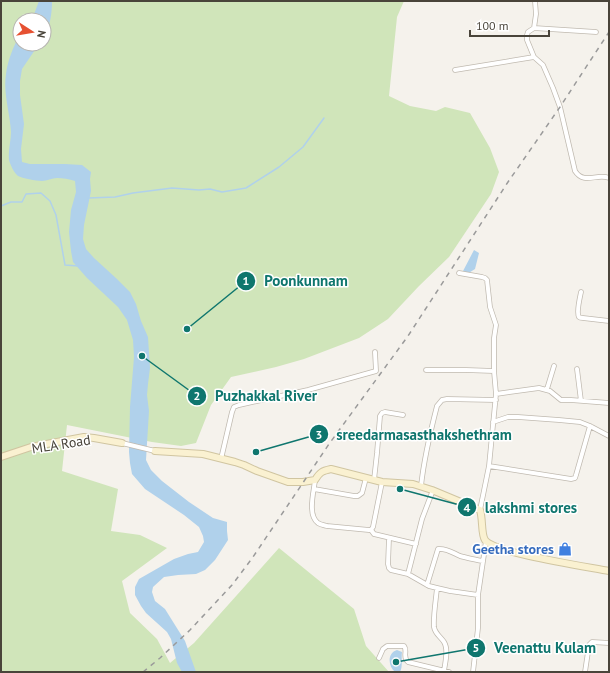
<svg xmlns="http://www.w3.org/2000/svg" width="610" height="673" font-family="'PT Sans',sans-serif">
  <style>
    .green { fill: #d0e5ba; fill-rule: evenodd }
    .water { fill: #b0d1eb }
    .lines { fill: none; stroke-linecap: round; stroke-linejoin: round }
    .stream { stroke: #b0d1eb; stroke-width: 1.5 }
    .street-casing { stroke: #c0bab0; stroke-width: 5.5 }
    .secondary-casing { stroke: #d0c5a1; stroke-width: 8 }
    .street { stroke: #fff; stroke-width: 4 }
    .secondary { stroke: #faf1d1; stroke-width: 6 }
    .rail { stroke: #9a9a9a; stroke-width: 1.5; stroke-dasharray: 5 5; stroke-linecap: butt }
    .labels { text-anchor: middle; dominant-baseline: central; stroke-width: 3; stroke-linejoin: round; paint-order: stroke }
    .street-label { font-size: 14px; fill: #49443a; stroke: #fff }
    .shop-label { font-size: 14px; font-weight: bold; fill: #366cbe; stroke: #fff; text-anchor: end }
    .leader { fill: none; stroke: #0f766e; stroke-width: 1.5 }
    .callout-dot { fill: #0f766e; stroke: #fff; stroke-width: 1.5 }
    .mark-label { font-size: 12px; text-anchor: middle; font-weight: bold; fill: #fff }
    .callout-label { font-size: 15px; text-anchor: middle; font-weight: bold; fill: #0f766e; stroke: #fff; stroke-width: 3; stroke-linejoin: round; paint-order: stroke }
  </style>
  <rect width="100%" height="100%" fill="#f5f2ec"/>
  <path class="green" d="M1 1H404L397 17 389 96 410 106 436 111 445 107 470 113 490 148 499 172 491 194 449 257 419 286 388 319 359 338 304 359 276 367 231 377 211 405 196 443 181 446 152 442 67 425 62 471 118 489 111 531 140 535 167 548 122 581 130 613 157 639 170 663 194 643 279 548 354 609 366 646 389 672H1ZM20 20H44V44H20Z"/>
  <path class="water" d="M39 1H52C52 14 50 26 44 38V20H30L33 17Z
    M20 34V44H39L22 69 20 81V95L24 124 21 149 22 162 30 164H65L82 165 91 172 90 179 91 191 84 225 83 239 86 249 94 258 117 279 130 292 136 304 141 321 148 337 150 368 148 384 147 395 149 411 146 460 151 470 162 481 189 502 213 518 227 522V531L228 540 215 560 205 570 196 574 178 575 164 577 153 587 152 592 155 601 165 609 185 641 196 672H182L177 663 171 639 167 632 146 613 141 606 135 595V587L139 579 174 559 188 554 198 552 204 542 203 536 199 527 184 515 145 489 132 474 130 463 129 452 130 407 134 357 133 340 127 320 118 307 87 278 73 262 71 251 69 232 71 210 76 192 75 181C69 179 63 178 57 178 52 178 47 181 42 181 36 181 22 178 18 176 14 173 10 164 9 160 8 150 11 141 11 132 10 113 3 94 6 74 8 59 13 48 20 34Z
    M474 250 479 253 475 269 467 274 462 273Z
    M397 650 402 652C401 659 403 666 400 672H395C388 666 387 653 397 650Z"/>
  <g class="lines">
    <path class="stream" d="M88 198 115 197 133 193 172 188 199 190 210 189 222 192 246 188 279 167 303 147 324 118
      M1 206 11 202H22L26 194 41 193 50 201 56 215 65 265 78 266"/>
    <g class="street-casing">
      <path id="street" d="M535 1 536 14 534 28 528 32 527 35V40L534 57 543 65 553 88 560 107 575 171C584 185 597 173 609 178
        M534 28 596 32
        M455 70 534 57
        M459 273 482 277 485 278 487 280 490 307 496 325 494 338V371L496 394 489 466 480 510
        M581 292C580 297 576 313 579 317 580 318 581 318 583 318L609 321
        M577 369 581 401
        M426 370H466L494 371
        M547 389 554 366
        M496 394 539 388 550 391 561 400H571L609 403
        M493 422 508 417H518L559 420 580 422 590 426 609 436
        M122 443 155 451
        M221 459 232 412 234 407 239 405 308 390 376 371 375 352
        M489 466 571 479 575 478 576 475 590 426
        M315 480C314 491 307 515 318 523 321 525 324 525 327 526L369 530H371L373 527 382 482
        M374 480 377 453 380 416 382 413 385 412 403 415
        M421 486C424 459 430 433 437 406L442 400 447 399 496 400
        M314 489 354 496H358L362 493 366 478
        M371 530 374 534 416 544
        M389 538 388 564 389 568 391 570 408 574 429 586 437 588 450 591 478 595
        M408 574 422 519 433 490
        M427 585 438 549C447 548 453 553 460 556 468 558 475 560 483 561
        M437 588C436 599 433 617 434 627 435 634 441 637 444 642 449 650 445 663 444 671
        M379 658 383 649 387 646H404C408 651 402 657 408 662L449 672
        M473 672 478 628V595L486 541
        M585 672 589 645 592 642 609 643"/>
    </g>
    <g class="secondary-casing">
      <path id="secondary" d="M155 451 203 454 235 462 244 465 257 471 288 482H303L315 480C320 472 322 471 331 469L382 482 413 484 432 490 480 510C483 519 481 534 485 540 494 553 589 567 609 571
        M1 457 31 447 57 442 84 437 94 438 122 443"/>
    </g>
    <use href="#street" class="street"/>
    <use href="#secondary" class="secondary"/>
    <path class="rail" d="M143 672 160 658 190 630 232 585 253 557 329 444 408 336 508 182 560 107 609 32"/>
  </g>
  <defs>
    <g id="shop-bare" transform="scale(1.08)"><path d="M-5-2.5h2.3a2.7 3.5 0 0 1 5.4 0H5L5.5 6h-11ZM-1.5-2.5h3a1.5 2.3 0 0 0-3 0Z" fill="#3f7fe0" stroke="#fff" stroke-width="2.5" paint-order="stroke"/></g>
  </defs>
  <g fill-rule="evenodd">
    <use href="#shop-bare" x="565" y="549"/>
  </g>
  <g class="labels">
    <g class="street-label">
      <text transform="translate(61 444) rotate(-9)">MLA Road</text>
    </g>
    <g class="shop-label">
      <text x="554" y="549">Geetha stores</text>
    </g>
  </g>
  <path class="leader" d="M187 329L246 281M142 356L197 396M256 452L319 434M400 489L467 507M396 662L476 648"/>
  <g class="callout-dot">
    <circle cx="187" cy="329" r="4"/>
    <circle cx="142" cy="356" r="4"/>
    <circle cx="256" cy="452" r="4"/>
    <circle cx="400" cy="489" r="4"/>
    <circle cx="396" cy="662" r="4"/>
    <circle cx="246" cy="281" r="10"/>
    <circle cx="197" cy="396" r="10"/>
    <circle cx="319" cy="434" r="10"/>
    <circle cx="467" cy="507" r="10"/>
    <circle cx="476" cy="648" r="10"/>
  </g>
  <g class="mark-label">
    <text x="246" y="285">1</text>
    <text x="197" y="400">2</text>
    <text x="319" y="439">3</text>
    <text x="467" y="512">4</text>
    <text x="476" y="652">5</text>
  </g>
  <g class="callout-label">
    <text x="306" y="286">Poonkunnam</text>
    <text x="266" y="401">Puzhakkal River</text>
    <text x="424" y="440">sreedarmasasthakshethram</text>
    <text x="531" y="513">lakshmi stores</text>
    <text x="545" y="653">Veenattu Kulam</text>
  </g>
  <rect width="610" height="673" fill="none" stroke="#49443a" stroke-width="4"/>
  <g transform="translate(32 32) rotate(102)"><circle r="19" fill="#ffffff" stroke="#b6b4b0"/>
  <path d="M0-3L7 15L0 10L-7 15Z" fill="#e65132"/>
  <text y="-6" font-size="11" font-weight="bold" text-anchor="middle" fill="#49443a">N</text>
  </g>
  <path d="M470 30v6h79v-6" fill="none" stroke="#49443a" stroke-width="2"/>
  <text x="476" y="30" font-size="12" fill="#49443a" stroke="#ffffff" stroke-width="3" paint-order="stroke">100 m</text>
</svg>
